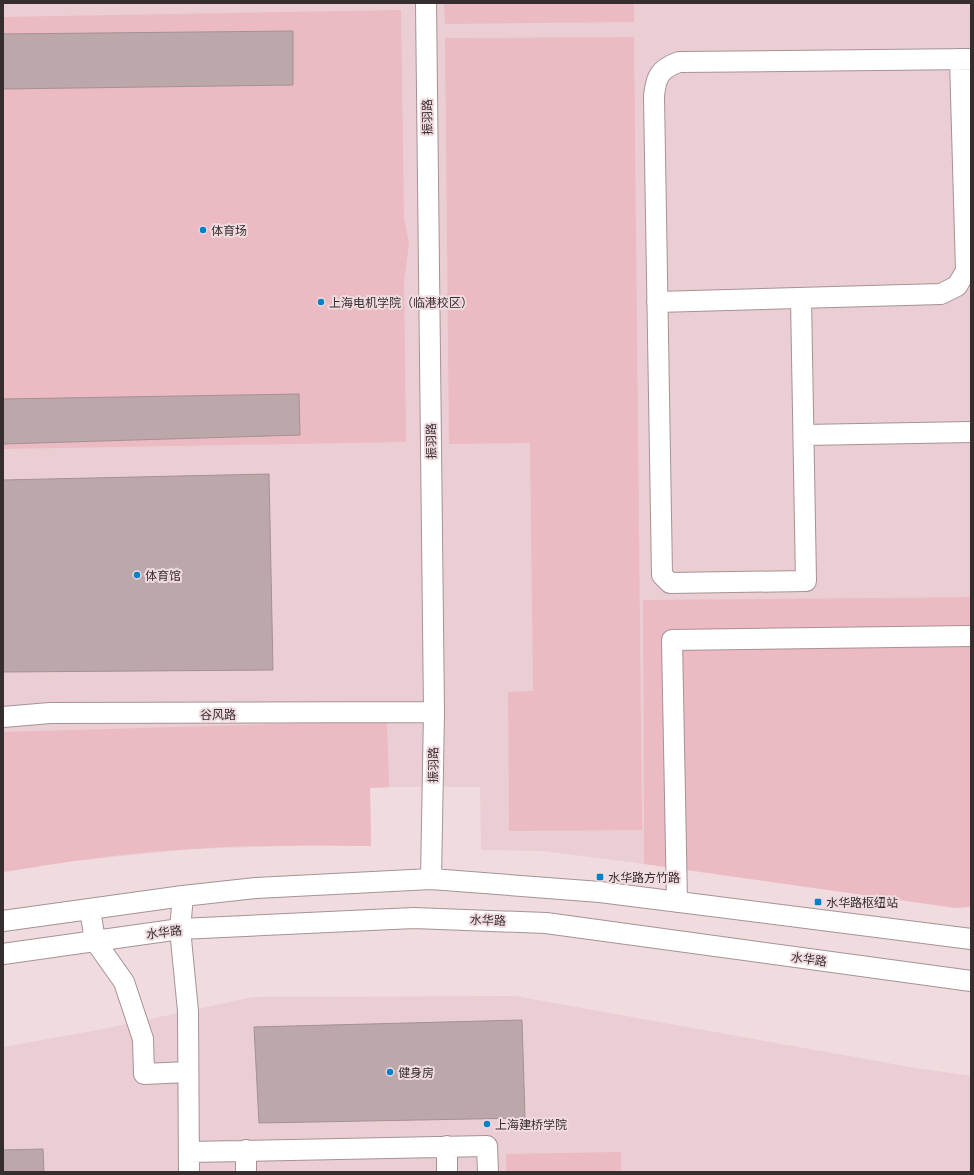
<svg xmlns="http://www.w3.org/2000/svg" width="974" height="1175" font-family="Lato,'Noto Sans SC',sans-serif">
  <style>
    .built { fill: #ebced3 }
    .green { fill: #ebbac2 }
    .building { fill: #bca8ab; stroke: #a49093 }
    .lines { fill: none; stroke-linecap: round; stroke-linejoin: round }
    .minor-casing { stroke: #a69295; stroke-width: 22 }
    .minor { stroke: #fff; stroke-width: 20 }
    .poi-dot { fill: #0081c9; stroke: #f0dbde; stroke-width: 1.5 }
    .labels { text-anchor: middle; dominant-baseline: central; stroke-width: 4; stroke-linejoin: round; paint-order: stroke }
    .street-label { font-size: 12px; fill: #362d2f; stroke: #f0dbde }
    .poi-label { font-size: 12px; fill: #362d2f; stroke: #f0dbde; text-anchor: start }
  </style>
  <rect width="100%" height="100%" fill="#f0dbde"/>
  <path class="built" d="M3 3H971V597L643 601 644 864 543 851 481 850 480 787H389L370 788 371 846 323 845 192 849 74 861 3 872Z
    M515 996 910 1067 971 1076V1172H3V1047L103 1029 253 997Z"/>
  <path class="green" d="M444 3H634V22L445 24Z
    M401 10 404 218 409 244 404 280 406 442 3 449V17Z
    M634 37 642 830 509 831 508 692 533 691 530 443 449 444 445 38Z
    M971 597V907L956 908 644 864 643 600Z
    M387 721 389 787 370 788 371 846C312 845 252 845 192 849 129 852 66 862 3 872V732Z
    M621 1152V1172H506V1154Z"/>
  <path class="building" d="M293 31V85L3 89V34Z
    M299 394 300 435 3 444V399Z
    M269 474 273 670 3 672V480Z
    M522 1020 525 1118 259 1123 254 1027Z
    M43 1149 44 1172H3V1150Z"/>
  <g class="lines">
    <g class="minor-casing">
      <path id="minor" d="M426 3 434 712 431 879
        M801 299 806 581 670 583 662 575 654 96C656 76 660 69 679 62L971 59
        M657 302 941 294 957 286 966 271 960 59
        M804 435 971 432
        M3 717 50 713 434 712
        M183 896 180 929 188 1011 189 1172
        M677 902 672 640 971 636
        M90 909 95 941 124 982 143 1039 144 1074 188 1072
        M3 921 183 896 256 888 431 879 600 892 971 939
        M3 954 180 929 414 918 546 923 971 981
        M447 1146V1172
        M246 1150V1172
        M189 1152 487 1146 488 1172"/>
    </g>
    <use href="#minor" class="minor"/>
  </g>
  <g class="poi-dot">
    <circle cx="203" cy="230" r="4"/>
    <circle cx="321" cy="302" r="4"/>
    <circle cx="137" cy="575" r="4"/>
    <rect x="596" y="873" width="8" height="8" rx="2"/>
    <rect x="814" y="898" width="8" height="8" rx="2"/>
    <circle cx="390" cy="1072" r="4"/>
    <circle cx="487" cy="1124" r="4"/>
  </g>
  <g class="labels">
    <g class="street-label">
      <text transform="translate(427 117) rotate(-91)">振羽路</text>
      <text transform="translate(431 441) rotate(-91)">振羽路</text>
      <text x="218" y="714">谷风路</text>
      <text transform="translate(433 765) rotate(-89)">振羽路</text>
      <text transform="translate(488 920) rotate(2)">水华路</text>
      <text transform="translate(164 932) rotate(-7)">水华路</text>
      <text transform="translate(809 959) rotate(8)">水华路</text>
    </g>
    <g class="poi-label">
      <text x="211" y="230">体育场</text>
      <text x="329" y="302">上海电机学院（临港校区）</text>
      <text x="145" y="575">体育馆</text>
      <text x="608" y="877">水华路方竹路</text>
      <text x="826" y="902">水华路枢纽站</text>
      <text x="398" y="1072">健身房</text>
      <text x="495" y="1124">上海建桥学院</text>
    </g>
  </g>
  <rect width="974" height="1175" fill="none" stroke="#362d2f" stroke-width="8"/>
</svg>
